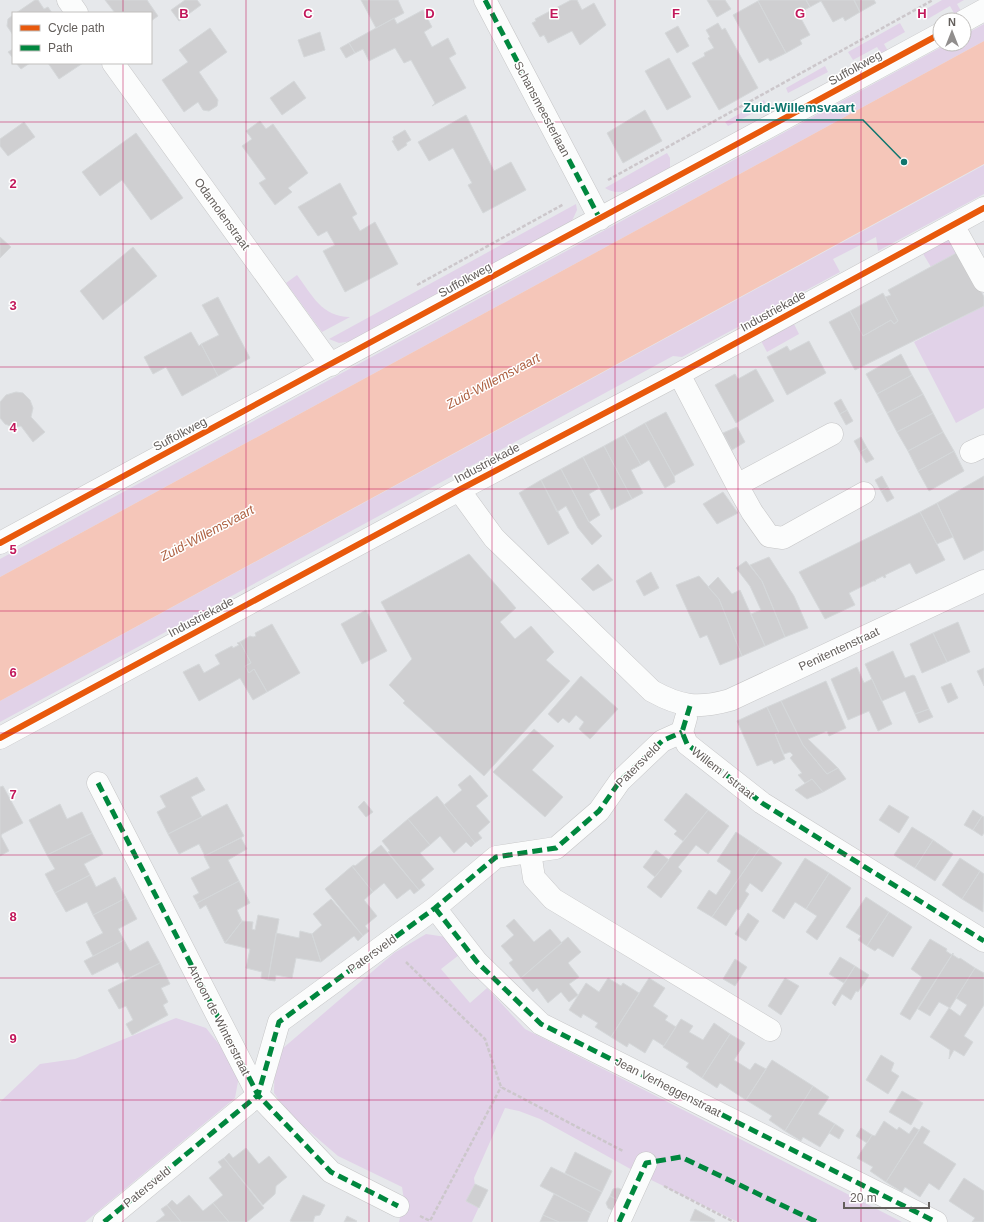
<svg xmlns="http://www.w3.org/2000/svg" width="984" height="1222" font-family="Helvetica,sans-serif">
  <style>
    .green { fill: #e1d2e8 }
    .water { fill: #f5c6b9 }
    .building { fill: #cfcfd1; stroke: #d5d8da }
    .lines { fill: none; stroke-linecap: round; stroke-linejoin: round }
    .minor-casing { stroke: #c6c6c7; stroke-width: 23 }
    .path { stroke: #ccc7cb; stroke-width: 2.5; stroke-dasharray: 4 2; stroke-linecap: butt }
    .minor { stroke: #fbfcfc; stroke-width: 22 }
    .quiet { stroke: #00873e; stroke-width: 5; stroke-dasharray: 10 5; stroke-linecap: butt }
    .cycleway-casing { stroke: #fff; stroke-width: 8 }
    .cycleway { stroke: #e8590c; stroke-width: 6 }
    .grid { fill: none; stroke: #c2185b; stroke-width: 1; stroke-opacity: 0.55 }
    .labels { text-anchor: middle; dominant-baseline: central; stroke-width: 3; stroke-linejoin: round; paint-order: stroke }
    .street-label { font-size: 12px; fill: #635e5b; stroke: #fff }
    .water-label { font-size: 13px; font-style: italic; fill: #ae6142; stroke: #fff }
    .grid-label { font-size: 13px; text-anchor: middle; font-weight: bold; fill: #c2185b; stroke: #fff; stroke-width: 3; stroke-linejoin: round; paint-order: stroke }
    .leader { fill: none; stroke: #0f766e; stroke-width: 1.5 }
    .callout-dot { fill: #0f766e; stroke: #fff; stroke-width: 1.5 }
    .callout-label { font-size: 13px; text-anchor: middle; font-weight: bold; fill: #0f766e; stroke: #fff; stroke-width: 3; stroke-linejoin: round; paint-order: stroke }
  </style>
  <rect width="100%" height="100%" fill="#e6e8eb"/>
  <path class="green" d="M942 0H964L957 4 961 11 955 15 950 6 926 20 921 12Z
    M900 23 905 32 884 44 888 51 882 55 877 47 853 60 848 52Z
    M984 24V41L0 577V559L947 44H964V35Z
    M825 66 828 72 788 93 786 88Z
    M764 100 767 106 728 126 725 122Z
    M667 153 670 158V170C652 179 624 201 605 188Z
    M984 165V194L878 251 876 237 833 259 840 272 682 357 673 356 0 722V701Z
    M576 204 577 210 571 223 352 341 339 343 329 339Z
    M952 237 960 251 931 267 922 252Z
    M297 275C312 295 322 317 350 317L322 332 286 283Z
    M984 306V408L956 423 914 342Z
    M793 322 799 334 767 352 760 339Z
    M426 934 446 937 459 955 441 969 470 1003 487 988 525 1029 902 1222H738L645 1177 540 1119 519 1111 505 1108 474 1178 478 1209 472 1222H399L404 1200 402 1187 338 1156 288 1113 274 1093 275 1055 394 953Z
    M176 1018 206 1028 226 1053 239 1076 235 1098 85 1222H0V1102L40 1064 75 1059Z"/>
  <path class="water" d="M984 41V164L0 701V577Z"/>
  <path class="building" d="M35 0H38L44 9 48 7 52 13H16Z
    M105 0H147L158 16 151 21V13H115Z
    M185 0H197L201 5 179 21 171 10Z
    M361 0H398L404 13 376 28Z
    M571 0H577L582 10 594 3 606 25 580 45 572 31 548 43 544 35 540 37 532 23 536 21 535 19Z
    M707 0H725L731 9 717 17Z
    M760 0H806L810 7 798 13 810 35 800 40 802 44 786 53 758 1Z
    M806 0H854L860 12 845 21 843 17 833 22 821 1 810 7Z
    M854 0H874L876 3 860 12Z
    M758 1 786 53 770 61 768 58 759 63 733 15Z
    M423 10 432 27 424 32 432 47 448 38 456 54 449 58 466 88 432 106 435 103 411 60 404 63 395 48 369 61 363 49 355 53 349 43 394 18 397 24Z
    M13 15V35L7 26 8 19Z
    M718 23 722 30 725 28 758 88 719 110 692 63 705 56 704 53 714 48 708 38 710 37 706 30Z
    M678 26 689 46 677 53 665 33Z
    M210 28 227 52 199 72 218 100 217 106 209 111 203 110 198 102 184 112 162 80 188 62 179 50Z
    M320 32 325 50 304 57 298 40Z
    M349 43 355 53 346 58 340 48Z
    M13 49V58L8 52Z
    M669 58 691 97 667 110 645 71Z
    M16 63H30L21 69Z
    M48 63H83L59 79Z
    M294 81 306 98 282 115 270 98Z
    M645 110 662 141 623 163 607 133Z
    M466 115 494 171 511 162 526 190 483 213 468 185 472 183 453 148 429 161 418 142Z
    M260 121 266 129 273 124 308 173 288 188 292 192 275 205 259 183 266 179 242 146 252 139 246 131Z
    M24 122 35 137 8 156 0 146V139Z
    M405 130 411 140 406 143 407 145 398 151 392 141 394 140 393 137Z
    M136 133 183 198 151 220 122 180 100 196 82 172Z
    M340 183 357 214 352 217 360 231 375 222 398 264 345 292 323 251 335 245 327 231 318 236 298 207Z
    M0 237 11 247 0 258Z
    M133 247 157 276 103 320 80 291Z
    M960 251 984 297V306L855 370 829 322 850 311 863 336 891 320 894 324 898 321 885 297 891 295 888 290Z
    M883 293 898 321 894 324 891 320 863 336 850 311Z
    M218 297 250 358 218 376 201 344 219 335 202 305Z
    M191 332 199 346 201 344 218 376 182 396 166 367 153 374 144 357Z
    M809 341 826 373 787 395 767 357 787 346 790 351Z
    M901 354 912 375 877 394 866 374Z
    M756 369 774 401 736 423 715 385 735 374 738 379Z
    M912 375 923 394 887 413 877 394Z
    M16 392 23 393 30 400 33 408 31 417 45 432 33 442 21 426 13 427 5 424 0 418V402L6 395Z
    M923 394 933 413 897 432 887 413Z
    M841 399 847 410 840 414 834 403Z
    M847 410 853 421 846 425 840 414Z
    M666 412 694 465 674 476 645 423Z
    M933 413 943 432 908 451 897 432Z
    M645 423 674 476 675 482 665 488 649 460 641 465 624 435Z
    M737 427 745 442 732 450 723 433Z
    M943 432 954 451 918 471 908 451Z
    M624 435 641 465 631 470 643 493 632 499 604 446Z
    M861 437 867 448 860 452 854 441Z
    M604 446 632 499 611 510 583 457Z
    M867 448 874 459 866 463 860 452Z
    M954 451 964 471 929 491 918 471Z
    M583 457 599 488 589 494 600 515 589 522 561 469Z
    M561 469 589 522 602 536 592 545 578 528 566 506 557 512 541 480Z
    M882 476 888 487 881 491 875 480Z
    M984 476V550L964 560 937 503Z
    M541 480 569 533 548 545 519 493Z
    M888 487 894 498 887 502 881 491Z
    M723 492 738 513 717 524 703 504Z
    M937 503 953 537 937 544 920 512Z
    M920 512 945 560 916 574 910 563 885 575 886 577 884 578 883 576 875 580 876 581H873L849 593 855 605 825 619 799 572Z
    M469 554 516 608 500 622 515 639 531 626 554 652 546 660 570 681 484 776 403 703 405 701 389 685 412 659 381 602Z
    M769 557 794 596 808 628 785 637 762 581 750 565Z
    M746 561 762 581 785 637 765 646 751 614 761 610 750 586 736 568Z
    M598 564 613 580 593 591 581 579Z
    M651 572 659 588 644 596 636 581Z
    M699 576 719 599 742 656 720 665 707 635 700 638 676 585Z
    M718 577 732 594 740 590 765 646 742 656 719 599 708 587Z
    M366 610 387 651 362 664 341 624Z
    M958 622 970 652 947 662 933 633Z
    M272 624 300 673 267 692 254 669 249 673 245 666 251 663 240 642 250 636 253 637 256 636 255 633Z
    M933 633 947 662 922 673 910 644Z
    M240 642 251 663 245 666 249 673 254 669 267 692 253 700 240 678 199 701 183 672 199 664 204 673 220 664 215 655 232 646 233 648 239 645 237 643Z
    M893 651 905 678 913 675 915 676 929 709 915 714 905 691 882 701 865 664Z
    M857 667 864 683 872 679 892 724 878 731 869 711 848 720 831 679Z
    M984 668V686L977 671Z
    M581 676 618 709 590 739 579 729 584 722 576 715 569 723 563 718 558 723 548 714Z
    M826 681 846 728 829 736 827 731 808 739 838 768 827 774 803 745 781 701Z
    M951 683 958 698 948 703 941 687Z
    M781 701 803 745 827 774 838 768 846 779 823 792 812 779 805 783 798 775 802 773 790 758 793 755 790 752 784 754 775 734 779 733 767 707Z
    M767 707 779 733 775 734 785 759 774 764 772 760 757 766 737 721Z
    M929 709 933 717 919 723 915 714Z
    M534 729 554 746 532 770 563 797 545 817 493 772Z
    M470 775 488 796 476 806 490 822 478 833 482 838 475 843 444 805 462 790 458 785Z
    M197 777 205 790 191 797 202 817 168 834 157 812 166 807 160 796Z
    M812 779 823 792 807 799 795 790Z
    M3 786 23 823 2 834 1 836 9 851 0 856V787Z
    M686 793 708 810 683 841 674 834 677 831 664 820Z
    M437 796 475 843 471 847 466 842 454 853 440 836 430 845 408 819Z
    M364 801 373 812 366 817 358 807Z
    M60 804 67 819 82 812 92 833 47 855 29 820Z
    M227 804 244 836 205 856 199 844 179 854 168 834Z
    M889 805 909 817 899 833 879 820Z
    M708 810 729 826 708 854 696 845 678 867 682 871 661 898 647 887Z
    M973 810 982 816 973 830 964 825Z
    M982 816 984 817V833L982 836 973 830Z
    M408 819 430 845 420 853 434 869 421 880 425 885 419 890 388 852 390 851 382 841Z
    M912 827 933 840 915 868 894 855Z
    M736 832 760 848 712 917 697 908 709 890 716 895 730 874 731 871 717 861Z
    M92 833 103 854 84 864 90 875 55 893 45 874 55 869 47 855Z
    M241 838 247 849 228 860 239 881 197 903 193 896 199 893 191 878 210 868 204 856Z
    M933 840 953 854 935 881 915 868Z
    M381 845 419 890 414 894 410 889 397 899 384 883 373 892 352 866 354 865 355 866Z
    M760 848 782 863 762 892 750 883 745 891 749 894 739 910 737 909 726 926 712 917Z
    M656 850 669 860 655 877 643 867Z
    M805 858 829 873 806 909 795 902 784 919 772 911Z
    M960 858 980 871 962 899 942 885Z
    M352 866 373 892 364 900 377 916 365 926 369 931 363 936 325 889Z
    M980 871 984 874 983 912 962 899Z
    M829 873 851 888 817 940 806 932 817 916 806 909Z
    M90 875 96 887 115 877 126 898 93 915 87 902 66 912 55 893Z
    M239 881 250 903 237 910 242 921 225 943 206 905 200 909 197 903Z
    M866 897 889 912 867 946 858 940 861 936 846 927Z
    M126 898 137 919 118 929 124 940 93 956 86 942 103 933 93 915Z
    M331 899 363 936 358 941 354 936 321 962 312 934 322 925 313 914Z
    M889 912 912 927 893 957 878 948 875 951 867 946Z
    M748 913 759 921 746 941 735 934Z
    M258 915 279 919 268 980 261 978 262 972 246 968 250 949 225 943 242 921 253 922 252 929 255 930Z
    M514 919 534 942 550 929 562 943 521 978 509 963 513 960 501 946 514 935 506 926Z
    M300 931 312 934 321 962 296 958 292 978 276 975 275 981 268 980 276 933 299 938Z
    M568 937 581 952 568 963 579 977 569 984 578 995 569 1002 561 992 548 1003 537 988 533 992 521 978Z
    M930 939 947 949 946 951 952 955 953 953 910 1020 900 1014 922 977 911 969Z
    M124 940 130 951 148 941 160 963 126 979 118 962 92 975 84 961Z
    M953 953V955L959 959 960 958 975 968 950 1008 939 1002 930 1016 918 1009Z
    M840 957 855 966 844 983 829 974Z
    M735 959 747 967 735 986 723 979Z
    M160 963 170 984 161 988 168 1002 163 1005 168 1015 132 1035 126 1024 133 1020 126 1006 119 1009 108 990Z
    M855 966 869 975 858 992 856 991 851 1000 842 994 835 1006 832 1003Z
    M975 968 984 973V1005L964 1036 973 1042 964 1056 954 1050 949 1059 950 1050 930 1037 949 1008 960 1016 967 1005 956 998Z
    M608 978 621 986 623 983 639 993 611 1037 595 1027 598 1023 583 1014 581 1018 569 1010 586 983 599 992Z
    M649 978 665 988 653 1006 668 1016 665 1020 676 1027 664 1046 653 1039 645 1053 629 1043 627 1047 611 1037Z
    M785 978 799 986 781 1015 768 1006Z
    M681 1019 693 1026 689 1032 703 1040 714 1023 730 1034 702 1078 686 1067 689 1063 663 1047Z
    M730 1034 745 1043 734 1060 750 1070 755 1063 766 1069 746 1100 720 1083 717 1088 702 1078Z
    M881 1055 894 1063 891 1071 899 1076 888 1094 866 1080Z
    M772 1060 813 1086 785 1131 769 1120 772 1116 746 1100Z
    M813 1086 829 1097 818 1114 835 1124 820 1147 803 1137 801 1141 785 1131Z
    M902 1091 923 1103 911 1125 889 1112Z
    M884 1121 897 1130 899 1127 909 1134 914 1127 919 1130 886 1182 870 1171 873 1167 857 1158 872 1135 875 1136Z
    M835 1124 844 1130 839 1139 829 1133Z
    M922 1126 930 1131 923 1143 956 1164 939 1190 929 1183 920 1197 905 1187 902 1192 886 1182Z
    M861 1128 872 1135 867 1143 856 1136Z
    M246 1148 259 1164 269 1156 287 1177 276 1186 275 1194 263 1205 224 1158 229 1153 233 1158Z
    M575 1152 612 1171 602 1192 565 1173Z
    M224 1158 264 1208 247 1222H229L213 1203 223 1195 209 1178 222 1167 218 1162Z
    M551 1167 602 1192 591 1213 540 1186Z
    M964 1178 984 1191V1222H972L975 1218 949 1201Z
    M475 1184 488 1190 479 1208 466 1201Z
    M618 1188 627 1192 622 1202 610 1196 613 1189Z
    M554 1194 591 1213 587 1222H559L543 1215Z
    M189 1195 203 1211 213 1203 229 1222H181L167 1205 172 1200 177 1205Z
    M303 1195 325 1205 320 1215 315 1216 313 1222H292L290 1221Z
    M610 1196 622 1202 617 1213 608 1208 606 1203Z
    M167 1205 181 1222H156L165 1215 161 1209Z
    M695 1209 715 1220 714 1222 690 1221Z
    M543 1215 559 1222H540Z
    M347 1216 357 1221 356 1222H344Z"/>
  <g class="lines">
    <g class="minor-casing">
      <path id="minor" d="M68 0 77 13
        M485 0 600 219
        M964 21 984 10
        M113 63 331 365
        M953 225 984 281
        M679 374 737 485
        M832 434 737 485 752 512 769 536 783 538 864 493
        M971 452 984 446
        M459 490 494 538 652 691C681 707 698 709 730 700L984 581
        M0 543 940 34
        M686 718 682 732 687 744 762 803 984 941
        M0 738 459 490 679 374 984 208
        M98 783 258 1095 331 1172 398 1206
        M530 852 534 878 553 899 770 1030
        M435 908 477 962 541 1024 936 1222
        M104 1222 258 1095 279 1022 435 908 496 857 556 848 599 811 620 781 662 741 682 732
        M619 1222 646 1163"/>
    </g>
    <path class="path" d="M608 180 933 0
      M417 285 564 204
      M406 962 485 1039 501 1087 623 1151
      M664 1186 734 1222
      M420 1216 430 1221 501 1087"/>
    <use href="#minor" class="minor"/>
    <path class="quiet" d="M485 0 600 219
      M690 706 682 732 687 744 762 803 984 941
      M98 783 258 1095 331 1172 398 1206
      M435 908 477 962 541 1024 936 1222
      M104 1222 258 1095 279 1022 435 908 496 857 556 848 599 811 620 781 662 741 682 732
      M619 1222 646 1163 681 1157 817 1222"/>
    <g class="cycleway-casing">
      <path id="cycleway" d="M0 543 940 34
        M0 738 459 490 679 374 984 208"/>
    </g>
    <use href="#cycleway" class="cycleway"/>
  </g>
  <path class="grid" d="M123 0V13M246 0V1222M369 0V1222M492 0V1222M615 0V1222M738 0V1222M861 0V1222M123 63V1222M0 122H984M0 244H984M0 367H984M0 489H984M0 611H984M0 733H984M0 855H984M0 978H984M0 1100H984"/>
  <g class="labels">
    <g class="street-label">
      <text transform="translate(855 68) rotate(-29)">Suffolkweg</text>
      <text transform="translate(542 109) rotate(62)">Schansmeesterlaan</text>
      <text transform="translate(222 214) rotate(54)">Odamolenstraat</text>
      <text transform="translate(465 280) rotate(-29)">Suffolkweg</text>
      <text transform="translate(773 311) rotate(-29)">Industriekade</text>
      <text transform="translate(180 434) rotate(-28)">Suffolkweg</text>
      <text transform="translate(487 463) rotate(-28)">Industriekade</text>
      <text transform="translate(201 617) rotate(-28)">Industriekade</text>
      <text transform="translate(839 649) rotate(-25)">Penitentenstraat</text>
      <text transform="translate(638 765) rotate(-45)">Patersveld</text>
      <text transform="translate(723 773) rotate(38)">Willem I straat</text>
      <text transform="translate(372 954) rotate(-36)">Patersveld</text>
      <text transform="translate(219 1020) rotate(63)">Antoon de Winterstraat</text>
      <text transform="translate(668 1087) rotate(27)">Jean Verheggenstraat</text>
      <text transform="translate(147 1187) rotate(-39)">Patersveld</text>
    </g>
    <g class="water-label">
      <text transform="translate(493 381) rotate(-28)">Zuid-Willemsvaart</text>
      <text transform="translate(207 533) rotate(-28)">Zuid-Willemsvaart</text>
    </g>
  </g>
  <g class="grid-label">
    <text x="184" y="18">B</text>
    <text x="308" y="18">C</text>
    <text x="430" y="18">D</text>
    <text x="554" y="18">E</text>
    <text x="676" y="18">F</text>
    <text x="800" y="18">G</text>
    <text x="922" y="18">H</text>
    <text x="13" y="188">2</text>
    <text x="13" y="310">3</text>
    <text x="13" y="432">4</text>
    <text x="13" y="554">5</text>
    <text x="13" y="677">6</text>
    <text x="13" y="799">7</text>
    <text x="13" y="921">8</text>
    <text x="13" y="1043">9</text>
  </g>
  <path class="leader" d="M904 162L863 120H736"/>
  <circle class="callout-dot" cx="904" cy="162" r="4"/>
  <g class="callout-label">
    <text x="799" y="112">Zuid-Willemsvaart</text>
  </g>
  <rect x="12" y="12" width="140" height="52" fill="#ffffff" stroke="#c1bfbd"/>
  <rect x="20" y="25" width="20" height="6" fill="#e8590c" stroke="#c1bfbd"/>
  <text x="48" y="32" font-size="12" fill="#635e5b">Cycle path</text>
  <rect x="20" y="45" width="20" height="6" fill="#00873e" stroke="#c1bfbd"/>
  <text x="48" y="52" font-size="12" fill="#635e5b">Path</text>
  <g transform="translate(952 32)"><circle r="19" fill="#ffffff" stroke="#c1bfbd"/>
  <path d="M0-3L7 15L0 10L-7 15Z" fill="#918e8d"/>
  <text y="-6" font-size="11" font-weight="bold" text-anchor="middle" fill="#635e5b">N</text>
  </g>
  <path d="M844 1202v6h85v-6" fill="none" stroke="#635e5b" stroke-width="2"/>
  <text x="850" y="1202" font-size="12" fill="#635e5b" stroke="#ffffff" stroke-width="3" paint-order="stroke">20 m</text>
</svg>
